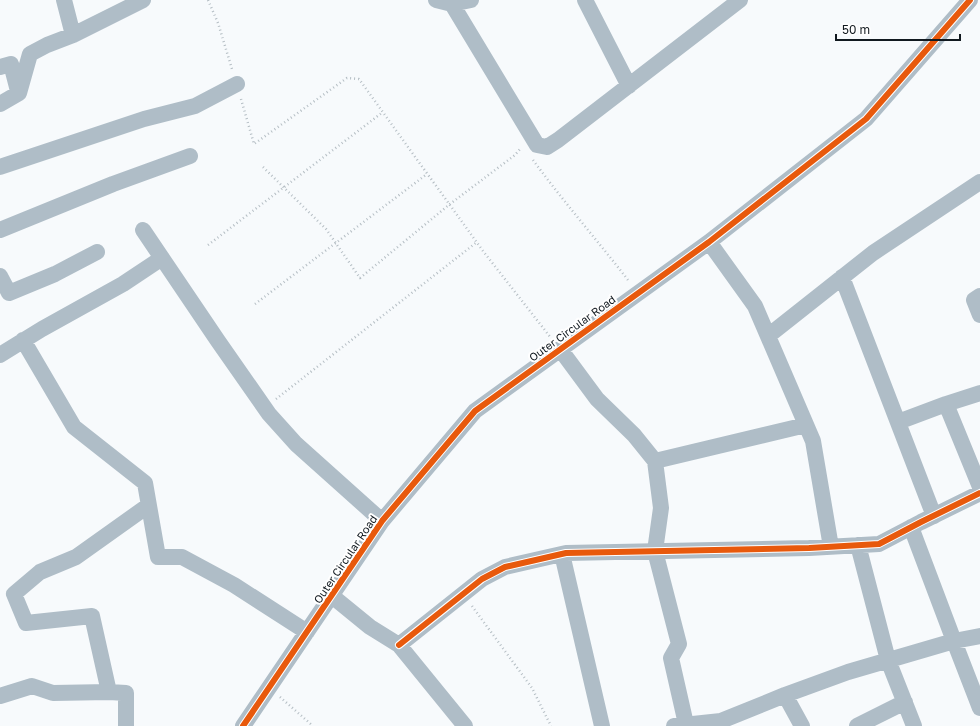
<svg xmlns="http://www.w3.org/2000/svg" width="980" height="726" font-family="'Golos Text',sans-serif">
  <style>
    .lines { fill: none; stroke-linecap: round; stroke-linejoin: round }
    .path { stroke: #b5bec4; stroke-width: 2.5; stroke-dasharray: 1 3; stroke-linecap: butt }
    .minor { stroke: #afbdc7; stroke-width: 16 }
    .cycleway-casing { stroke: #fff; stroke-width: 8 }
    .cycleway { stroke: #e8590c; stroke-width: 6 }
    .labels { text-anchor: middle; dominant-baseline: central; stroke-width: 4; stroke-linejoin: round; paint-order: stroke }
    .street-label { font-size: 11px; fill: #11191f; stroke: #fff }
  </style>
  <rect width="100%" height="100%" fill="#f7fafc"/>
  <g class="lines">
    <path class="path" d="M208 0 218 23 232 69
      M241 99 254 144 347 78 359 79 483 251 551 338
      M533 160C563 201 597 240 628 280
      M263 167 326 229 360 278 450 204 515 155 521 148
      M208 245 383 112
      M255 304 427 174
      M276 399 477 242
      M472 606 532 688 551 726
      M280 697 313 726"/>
    <path class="minor" d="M64 0 73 35
      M436 0 452 4 471 0
      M585 0 629 86
      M452 4 537 145 547 147 558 140 740 0
      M0 67 11 64 18 91
      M0 104 19 93 30 54 47 45 73 35 143 0
      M0 167 144 119 195 106 237 84
      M0 230 113 184 190 156
      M143 230 218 341 269 414 296 444 382 521
      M709 242 755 306 813 441 831 547
      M0 276 9 293 55 274 97 252
      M842 277 934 516
      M980 296 974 300 980 315
      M768 336 873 253 980 182
      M23 340 74 427 145 483 158 557H182L234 585 307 632
      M560 349 597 399 634 435 655 461 661 508 655 551 679 644 671 658 686 724
      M0 355 42 329 123 284 162 258
      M946 404 980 487
      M898 422 946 404 980 393
      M655 461 806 425
      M911 527 954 641 980 708
      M858 545 888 660 914 726
      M562 554 602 726
      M332 596 370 627 399 645 465 726
      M399 645 482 579 505 567 566 553 809 548 879 544 921 522 980 493
      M785 695 802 726
      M0 696 32 686 53 693 109 692
      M126 726V693L109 692 92 616 26 623 14 594 40 572 76 557 149 505
      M243 726 382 521 475 411 709 242 866 119 970 0
      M674 726 721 721 785 695 848 672 954 641 980 636
      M857 726 905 702"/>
    <g class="cycleway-casing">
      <path id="cycleway" d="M399 645 482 579 505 567 566 553 809 548 879 544 921 522 980 493
        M243 726 382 521 475 411 709 242 866 119 970 0"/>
    </g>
    <use href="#cycleway" class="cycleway"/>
  </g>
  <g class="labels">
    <g class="street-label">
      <text transform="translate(572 328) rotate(-36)">Outer Circular Road</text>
      <text transform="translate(345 559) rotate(-56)">Outer Circular Road</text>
    </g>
  </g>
  <path d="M836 34v6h124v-6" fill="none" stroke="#11191f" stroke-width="2"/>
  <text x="842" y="34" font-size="12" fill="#11191f" stroke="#ffffff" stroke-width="3" paint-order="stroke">50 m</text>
</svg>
